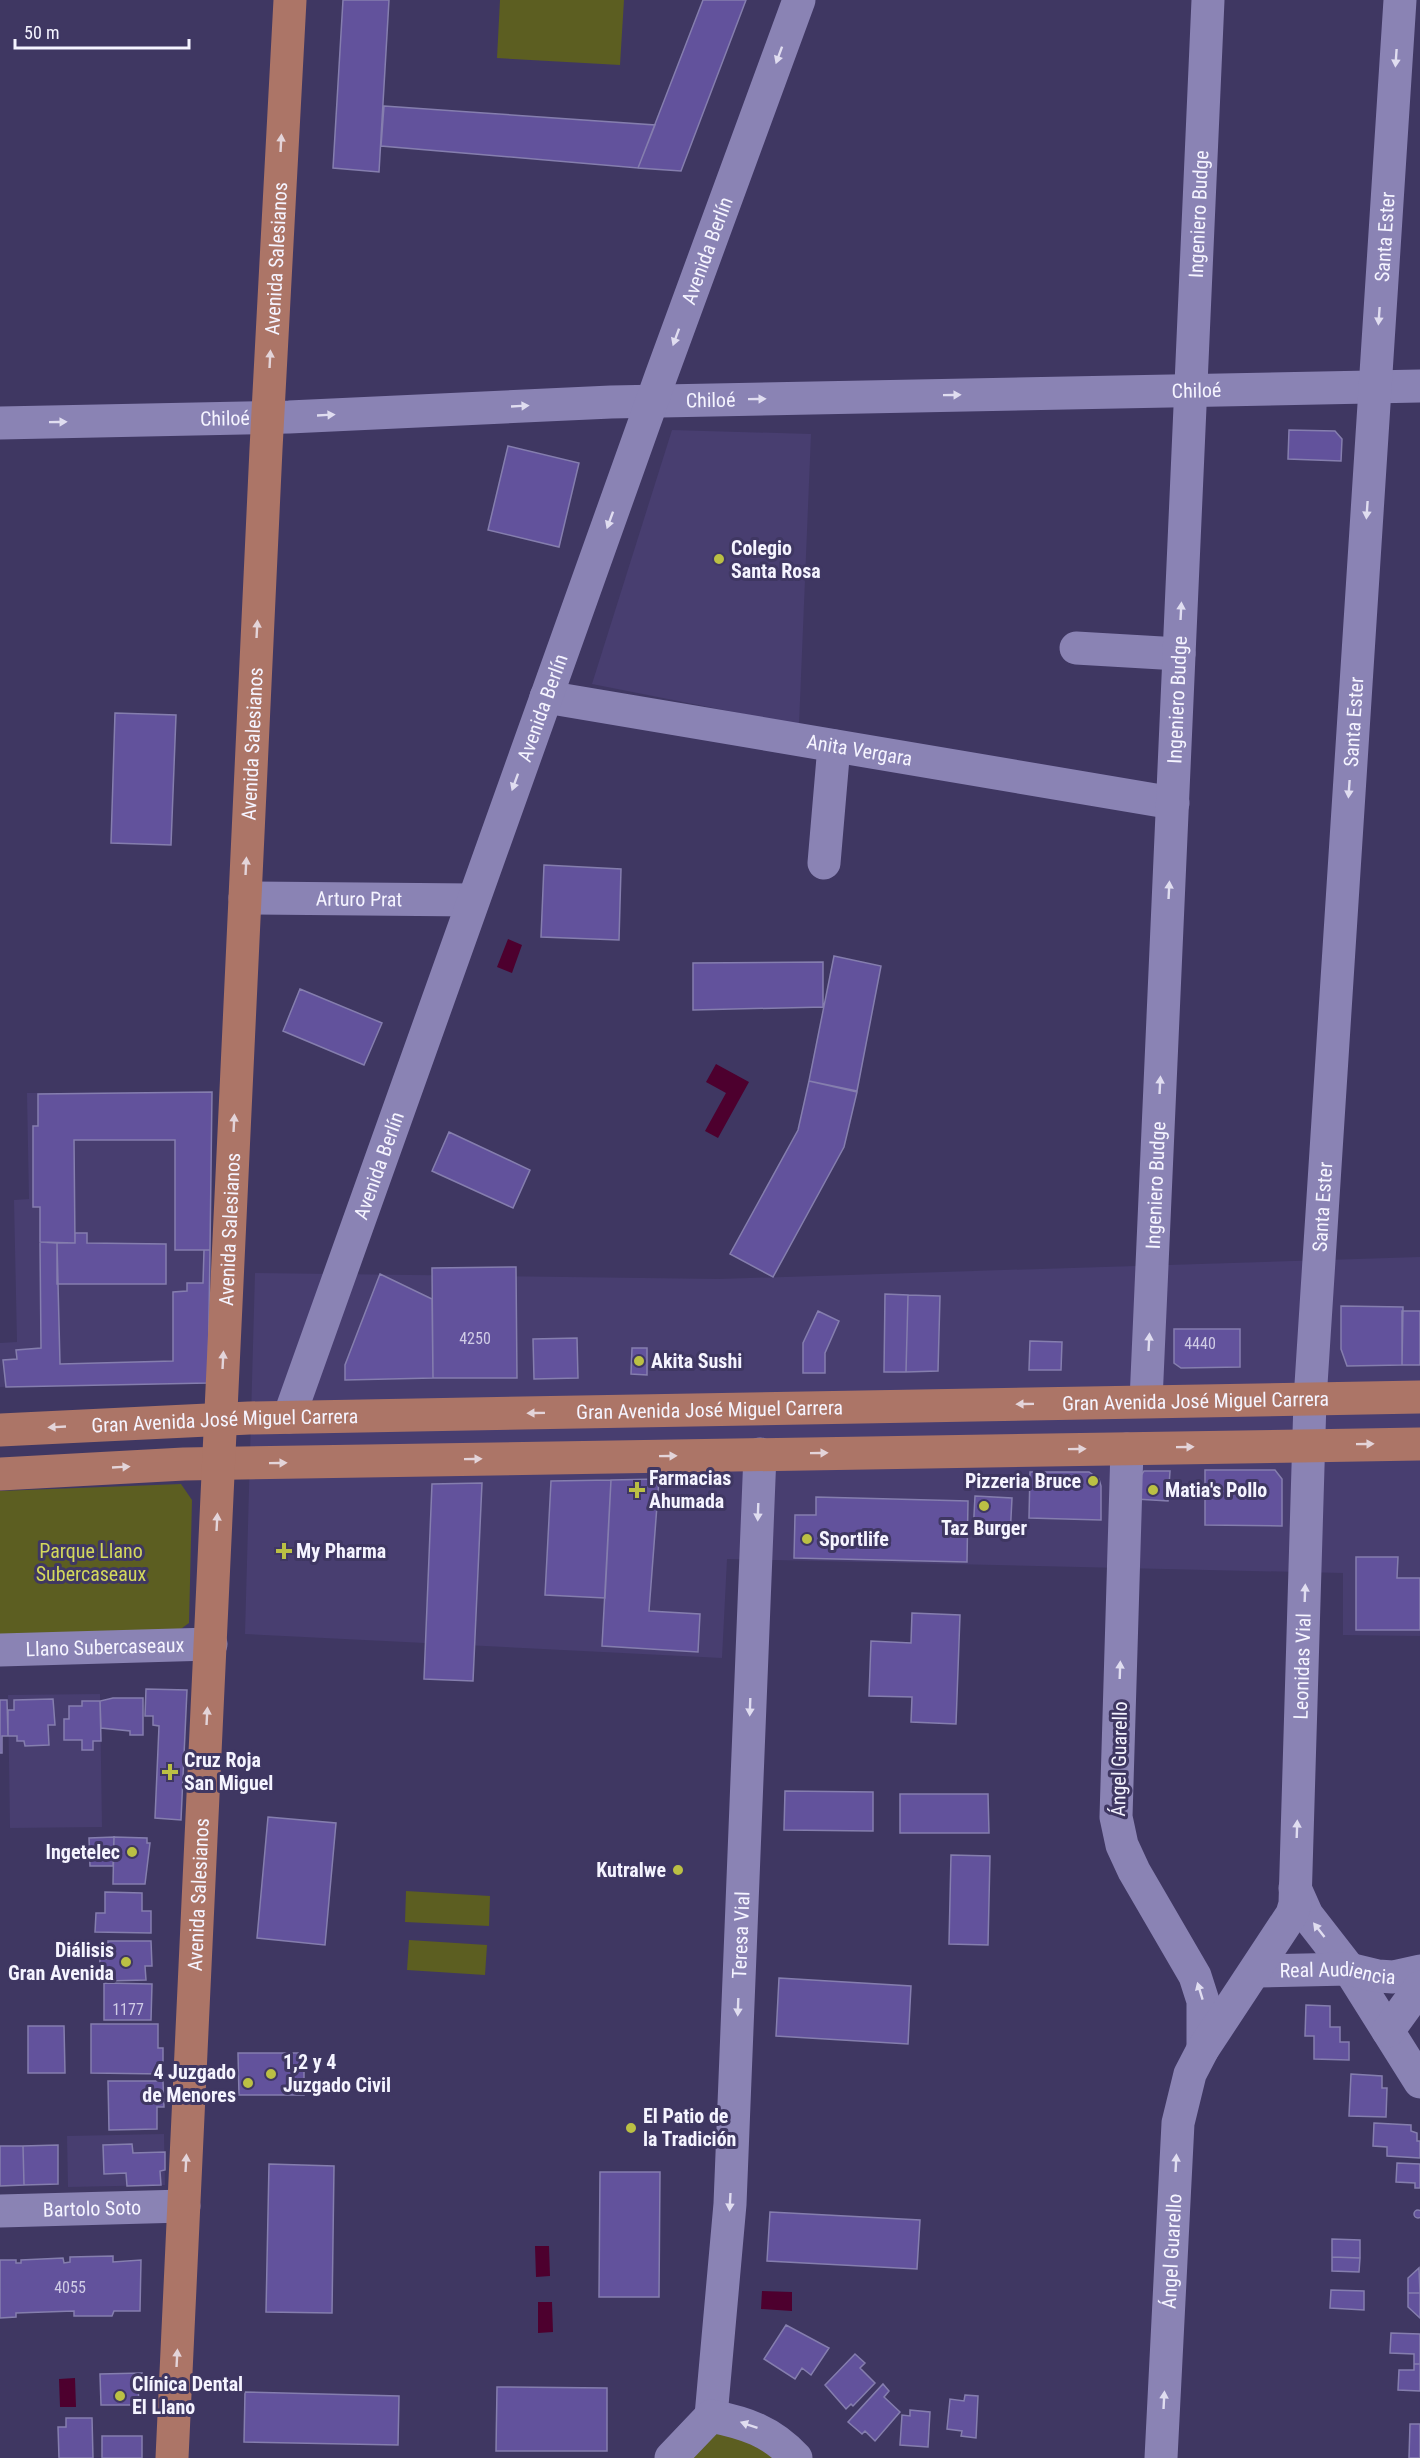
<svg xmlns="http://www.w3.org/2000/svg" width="1420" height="2458" font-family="'Roboto Condensed',sans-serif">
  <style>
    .built { fill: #483e70 }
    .green { fill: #5c5e21 }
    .water { fill: #4d002e }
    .building { fill: #62529c; stroke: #857eae; stroke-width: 1.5 }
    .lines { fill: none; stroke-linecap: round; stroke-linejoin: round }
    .minor { stroke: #8a83b4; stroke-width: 33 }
    .major { stroke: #ac7567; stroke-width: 33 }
    .oneway { fill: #e0ddf0 }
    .oneway2 { fill: #e3d4d9 }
    .poi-dot { fill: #bbc044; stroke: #3f3762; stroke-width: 2 }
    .labels { text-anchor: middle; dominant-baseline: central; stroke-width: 6; stroke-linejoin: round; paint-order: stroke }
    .number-label { font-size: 16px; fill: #d0cce6 }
    .street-label { font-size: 20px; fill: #f5f4ff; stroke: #3f3762 }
    .poi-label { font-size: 20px; font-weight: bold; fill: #f5f4ff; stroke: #3f3762; text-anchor: start }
    .park-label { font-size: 20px; fill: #d3d85c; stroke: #3f3762 }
  </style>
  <rect width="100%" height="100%" fill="#3f3762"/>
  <path class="built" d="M672 430 811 434 799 725 592 684Z
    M212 1092 208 1383 0 1387V1343L17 1342 14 1200 29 1199 27 1093Z
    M1420 1257V1636L1343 1635V1573L727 1559 722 1658 245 1634 255 1273 719 1279Z
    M100 1694 102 1827 10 1828 8 1695Z
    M164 2134 165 2185 68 2187 67 2136Z"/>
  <path class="green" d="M500 0H624L620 65 497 58Z
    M181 1484 192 1500 189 1623 174 1634 0 1639V1491Z
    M406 1891 490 1896 489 1926 405 1922Z
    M409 1940 487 1945 485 1975 407 1970Z
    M719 2424 785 2458H690Z"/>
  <path class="water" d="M508 939 522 945 512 973 497 967Z
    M716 1064 749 1082 718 1138 705 1131 726 1093 706 1082Z
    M535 2246H549L550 2276 536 2277Z
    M762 2291 792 2292V2311L761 2309Z
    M538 2302H552L553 2332 538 2333Z
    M75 2378 76 2407H60L59 2379Z"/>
  <path class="building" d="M343 0H389L379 172 333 168Z
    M703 0H746L681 171 638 168Z
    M384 106 484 113 655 125 638 168 381 146Z
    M1289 430 1335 431 1342 439 1341 461 1288 459Z
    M508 446 579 463 559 547 488 530Z
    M115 713 176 715 171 845 111 843Z
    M544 865 621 869 619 940 541 937Z
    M834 956 881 966 857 1091 809 1081Z
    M823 962V1007L693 1010V963Z
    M300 989 382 1023 364 1065 283 1031Z
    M809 1081 857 1092 844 1147 773 1277 730 1254 798 1130Z
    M212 1092 210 1250H175V1140H74L75 1243 40 1242V1207H33V1126H38V1094Z
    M449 1132 530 1170 513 1208 432 1171Z
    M75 1233H87V1243L166 1244V1284H57V1243H75Z
    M40 1242 57 1243 60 1364 173 1361V1292L187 1291V1283H203L204 1250H210L208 1383 6 1387 3 1360 17 1359 16 1350 41 1348Z
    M516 1267 517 1378H433L432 1268Z
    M380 1274 432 1299 433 1378 345 1380V1365Z
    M885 1294 908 1295 906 1372H884Z
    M908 1295 940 1296 938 1371 906 1372Z
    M1341 1306 1403 1307 1402 1365 1347 1366 1341 1349Z
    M818 1311 839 1321 825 1353V1373H803V1343Z
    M1402 1311H1420V1365H1402Z
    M1174 1329H1240V1367L1181 1368 1174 1363Z
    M577 1338 578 1378 534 1379 533 1339Z
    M1030 1341 1062 1342 1061 1370H1029Z
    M632 1348H647V1375L631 1374Z
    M1205 1470H1275L1282 1479V1526L1205 1525Z
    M1144 1471H1170L1168 1501 1136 1499 1137 1481Z
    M1030 1472H1089L1099 1479 1101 1486V1520L1029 1518Z
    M659 1479 649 1611 700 1614 698 1652 602 1646 611 1480Z
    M611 1480 605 1598 545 1595 551 1481Z
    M482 1483 473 1681 424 1679 432 1484Z
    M975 1496 1012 1498 1010 1537 973 1535Z
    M816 1497 968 1501 967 1562 794 1558 795 1515H816Z
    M1356 1557H1398L1397 1578H1420V1630H1356Z
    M912 1613 960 1615 956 1724 911 1722 912 1697 869 1696 871 1641 911 1643Z
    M146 1689 187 1690 181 1820 155 1818 159 1726 153 1725V1716H145Z
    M113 1698H143V1735H130V1731L101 1728 100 1701Z
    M53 1699 55 1725H48L49 1745 25 1746 24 1741H17V1736H8V1710H14V1700Z
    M0 1700H7L8 1736H2V1753H0Z
    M82 1701H100L101 1741H93V1750H82V1740H64V1719H69V1706H82Z
    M785 1791 873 1792V1831L784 1830Z
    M900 1794H988L989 1833H900Z
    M268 1817 336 1823 325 1945 257 1938Z
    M114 1837 147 1838V1843H150L145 1884H113Z
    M114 1837 113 1866H90L89 1838Z
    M951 1855 990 1856 988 1945 949 1944Z
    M105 1892 142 1893V1911H151V1933L95 1932 96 1913H105Z
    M108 1941H151L152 1966H145L146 1980 105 1981V1977H99L100 1959H108Z
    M779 1978 911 1986 908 2044 776 2036Z
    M104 1983 152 1984 151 2020H104Z
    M1306 2005 1330 2006V2027H1340V2042H1349V2060L1314 2059V2036H1305Z
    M91 2024H158V2048H163V2074L91 2073Z
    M28 2026H64L65 2073H28Z
    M238 2053H304V2095H239Z
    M1351 2074 1382 2076V2088H1387L1386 2117 1349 2116Z
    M108 2081H163L164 2107H157V2129L109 2130Z
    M1374 2123 1411 2125V2131L1417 2133V2141H1420V2158L1387 2156V2147L1373 2146Z
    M132 2144 133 2153 165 2152V2170L160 2171 161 2185 127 2186 126 2173 104 2174 103 2145Z
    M58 2145V2184L24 2185 23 2146Z
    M0 2146H23L24 2185 0 2186Z
    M1397 2163 1420 2164V2188H1415V2183L1396 2182Z
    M269 2164 334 2166 332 2313 266 2312Z
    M600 2172H660L659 2297H599Z
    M1414 2214a4 4 0 1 1 8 0a4 4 0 1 1-8 0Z
    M770 2212 920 2220 917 2269 767 2261Z
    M1332 2239 1360 2240V2258L1332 2257Z
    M113 2256V2262L141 2260 140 2311H114L112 2316H74V2311L16 2313V2317L0 2318V2260H16V2263H21V2260L63 2258 64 2263 70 2262V2257Z
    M1332 2257 1360 2258 1359 2272 1332 2271Z
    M1419 2268 1420 2293H1408V2278Z
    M1331 2290 1364 2291V2310L1330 2308Z
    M1408 2293H1420V2318L1408 2307Z
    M786 2325 829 2348 811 2375 802 2368 795 2379 764 2359Z
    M1391 2333 1420 2334V2364H1414V2354L1390 2353Z
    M855 2354 865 2363 860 2368 875 2383 853 2406 851 2404 846 2409 825 2385Z
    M1414 2364H1420V2391L1398 2390 1399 2370H1414Z
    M142 2373V2386H138L139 2405H101L100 2374Z
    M883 2384 889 2391 884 2397 900 2412 875 2441 865 2431 862 2434 848 2422Z
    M497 2387 607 2388V2451H496Z
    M245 2392 399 2396 398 2445 244 2442Z
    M965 2395 978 2396 976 2438 961 2436 962 2431 947 2429 950 2399 964 2401Z
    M910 2410 930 2412 928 2447 900 2445 902 2415 910 2416Z
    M66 2418H92L93 2458H59L58 2427H66Z
    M1410 2424H1420V2458H1409Z
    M102 2436H142V2458H102Z"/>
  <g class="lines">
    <g class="minor">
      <path id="s1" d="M0 423 289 417 611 402 1420 386"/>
      <path d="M1076 648 1179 654"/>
      <path id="s2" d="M546 697 1173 803"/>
      <path d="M824 863 834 746"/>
      <path id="s3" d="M245 898 473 900"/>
      <path id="s4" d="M1146 1401 1208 0"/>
      <path id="s5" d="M289 1417 661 376 799 0"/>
      <path d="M1127 1449 1116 1817 1122 1845 1134 1871 1195 1976 1203 2001V2049"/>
      <path id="s6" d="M0 1650 211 1644"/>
      <path d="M1295 1888 1307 1915 1349 1969 1420 2082"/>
      <path id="s7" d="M1256 1971 1349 1969 1378 1976 1393 1977 1420 1971"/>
      <path d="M1388 2031 1420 1987"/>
      <path id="s8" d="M0 2211 184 2206"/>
      <path id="s9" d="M711 2416 730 2204 760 1454"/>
      <path d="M671 2458 711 2416C746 2423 771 2431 796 2458"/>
      <path id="s10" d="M1161 2458 1178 2123 1190 2074 1203 2049 1292 1914 1295 1904 1310 1400 1400 0"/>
    </g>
    <g class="major">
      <path id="s11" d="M0 1430 249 1418 1420 1397"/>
      <path d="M0 1474 184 1464 1420 1444"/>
      <path id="s12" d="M172 2458 266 449 290 0"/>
    </g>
  </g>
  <defs><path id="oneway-solid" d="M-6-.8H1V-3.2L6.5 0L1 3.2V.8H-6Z" transform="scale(1.5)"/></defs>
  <g class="oneway">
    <use href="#oneway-solid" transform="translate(779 55) rotate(110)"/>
    <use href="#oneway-solid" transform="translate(1396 58) rotate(94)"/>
    <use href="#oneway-solid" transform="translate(1379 316) rotate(94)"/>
    <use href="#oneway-solid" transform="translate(676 337) rotate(110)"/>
    <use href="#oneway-solid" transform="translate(952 395) rotate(-1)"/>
    <use href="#oneway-solid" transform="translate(757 399) rotate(-1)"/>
    <use href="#oneway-solid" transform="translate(520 406) rotate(-3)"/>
    <use href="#oneway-solid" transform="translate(326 415) rotate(-3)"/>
    <use href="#oneway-solid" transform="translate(58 422) rotate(-1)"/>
    <use href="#oneway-solid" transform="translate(1367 510) rotate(94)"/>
    <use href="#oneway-solid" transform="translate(610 520) rotate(110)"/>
    <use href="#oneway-solid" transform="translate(1181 611) rotate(-87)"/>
    <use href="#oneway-solid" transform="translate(515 782) rotate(110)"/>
    <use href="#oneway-solid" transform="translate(1349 789) rotate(94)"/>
    <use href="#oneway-solid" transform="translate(1169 890) rotate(-87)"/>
    <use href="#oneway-solid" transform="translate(1160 1085) rotate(-87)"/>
    <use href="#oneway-solid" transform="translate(1149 1342) rotate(-87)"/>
    <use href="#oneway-solid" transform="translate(758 1512) rotate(92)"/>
    <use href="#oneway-solid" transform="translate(1305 1593) rotate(-88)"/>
    <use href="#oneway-solid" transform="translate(1120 1670) rotate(-88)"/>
    <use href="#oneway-solid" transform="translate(750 1707) rotate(92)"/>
    <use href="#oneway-solid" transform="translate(1297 1829) rotate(-88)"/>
    <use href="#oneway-solid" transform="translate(1319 1930) rotate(-128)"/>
    <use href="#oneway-solid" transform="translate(1200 1991) rotate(-107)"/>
    <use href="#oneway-solid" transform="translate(738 2007) rotate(92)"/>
    <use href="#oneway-solid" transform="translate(1176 2163) rotate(-87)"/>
    <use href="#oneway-solid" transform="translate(730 2202) rotate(93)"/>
    <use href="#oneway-solid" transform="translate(1164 2400) rotate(-87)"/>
    <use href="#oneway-solid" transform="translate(749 2425) rotate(-161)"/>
  </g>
  <g class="oneway2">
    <use href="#oneway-solid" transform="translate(281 143) rotate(-87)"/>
    <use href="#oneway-solid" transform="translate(270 359) rotate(-87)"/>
    <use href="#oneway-solid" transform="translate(257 629) rotate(-87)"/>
    <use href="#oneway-solid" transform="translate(246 866) rotate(-87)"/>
    <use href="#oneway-solid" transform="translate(234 1123) rotate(-87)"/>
    <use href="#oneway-solid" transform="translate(223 1360) rotate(-87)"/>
    <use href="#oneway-solid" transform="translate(1025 1404) rotate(179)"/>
    <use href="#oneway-solid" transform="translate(536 1413) rotate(179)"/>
    <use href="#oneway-solid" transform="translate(57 1427) rotate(177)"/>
    <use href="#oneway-solid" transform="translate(1365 1444) rotate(-1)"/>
    <use href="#oneway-solid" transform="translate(1185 1447) rotate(-1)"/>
    <use href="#oneway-solid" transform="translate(1077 1449) rotate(-1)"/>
    <use href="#oneway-solid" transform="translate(819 1453) rotate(-1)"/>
    <use href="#oneway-solid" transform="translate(668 1456) rotate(-1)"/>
    <use href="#oneway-solid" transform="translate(473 1459) rotate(-1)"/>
    <use href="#oneway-solid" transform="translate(278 1463) rotate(-1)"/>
    <use href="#oneway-solid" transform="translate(121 1467) rotate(-3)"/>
    <use href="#oneway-solid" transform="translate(217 1522) rotate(-87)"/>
    <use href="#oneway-solid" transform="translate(207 1716) rotate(-87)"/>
    <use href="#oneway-solid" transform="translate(186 2163) rotate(-87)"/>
    <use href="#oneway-solid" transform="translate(177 2358) rotate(-87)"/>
  </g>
  <g class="poi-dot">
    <circle cx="719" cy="559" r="6"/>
    <circle cx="639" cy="1361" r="6"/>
    <circle cx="1093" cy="1481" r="6"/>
    <path d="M634 1481h6v6h6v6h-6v6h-6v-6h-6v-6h6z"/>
    <circle cx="1153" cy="1490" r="6"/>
    <circle cx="984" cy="1506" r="6"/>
    <circle cx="807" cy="1539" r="6"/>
    <path d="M281 1542h6v6h6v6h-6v6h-6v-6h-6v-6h6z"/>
    <path d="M167 1763h6v6h6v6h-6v6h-6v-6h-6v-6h6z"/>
    <circle cx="132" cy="1852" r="6"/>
    <circle cx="678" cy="1870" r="6"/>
    <circle cx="126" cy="1962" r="6"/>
    <circle cx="271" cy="2074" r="6"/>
    <circle cx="248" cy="2083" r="6"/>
    <circle cx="631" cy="2128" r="6"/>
    <circle cx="120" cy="2396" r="6"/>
  </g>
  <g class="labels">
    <g class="number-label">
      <text x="475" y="1338">4250</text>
      <text x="1200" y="1343">4440</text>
      <text x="128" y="2009">1177</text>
      <text x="70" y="2287">4055</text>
    </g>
    <g class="street-label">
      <text stroke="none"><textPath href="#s4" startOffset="1188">Ingeniero Budge</textPath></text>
      <text stroke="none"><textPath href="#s10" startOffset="2256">Santa Ester</textPath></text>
      <text stroke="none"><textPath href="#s5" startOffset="1239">Avenida Berlín</textPath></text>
      <text stroke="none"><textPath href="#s12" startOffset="2202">Avenida Salesianos</textPath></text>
      <text stroke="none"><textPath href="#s1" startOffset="1197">Chiloé</textPath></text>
      <text stroke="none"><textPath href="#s1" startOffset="711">Chiloé</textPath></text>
      <text stroke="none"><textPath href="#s1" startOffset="225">Chiloé</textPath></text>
      <text stroke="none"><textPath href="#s4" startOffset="702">Ingeniero Budge</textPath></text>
      <text stroke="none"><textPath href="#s5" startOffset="753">Avenida Berlín</textPath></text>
      <text stroke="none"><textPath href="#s10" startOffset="1770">Santa Ester</textPath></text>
      <text stroke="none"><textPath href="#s12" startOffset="1716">Avenida Salesianos</textPath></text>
      <text stroke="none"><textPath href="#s2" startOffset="318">Anita Vergara</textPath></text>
      <text stroke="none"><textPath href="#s3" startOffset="114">Arturo Prat</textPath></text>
      <text stroke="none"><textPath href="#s5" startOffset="267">Avenida Berlín</textPath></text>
      <text stroke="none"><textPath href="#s4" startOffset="216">Ingeniero Budge</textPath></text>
      <text stroke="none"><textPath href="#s10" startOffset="1284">Santa Ester</textPath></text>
      <text stroke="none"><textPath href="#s12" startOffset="1230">Avenida Salesianos</textPath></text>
      <text stroke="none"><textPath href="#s11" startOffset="1196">Gran Avenida José Miguel Carrera</textPath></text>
      <text stroke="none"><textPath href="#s11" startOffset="710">Gran Avenida José Miguel Carrera</textPath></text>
      <text stroke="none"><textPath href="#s11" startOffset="225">Gran Avenida José Miguel Carrera</textPath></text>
      <text stroke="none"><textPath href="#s6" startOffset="105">Llano Subercaseaux</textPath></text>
      <text stroke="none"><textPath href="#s10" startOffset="824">Leonidas Vial</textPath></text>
      <text transform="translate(1119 1759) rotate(-89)">Ángel Guarello</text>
      <text stroke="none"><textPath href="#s12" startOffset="564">Avenida Salesianos</textPath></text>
      <text stroke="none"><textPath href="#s9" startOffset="482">Teresa Vial</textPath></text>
      <text stroke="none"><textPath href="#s7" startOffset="82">Real Audiencia</textPath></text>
      <text stroke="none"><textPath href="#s8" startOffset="92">Bartolo Soto</textPath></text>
      <text stroke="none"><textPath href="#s10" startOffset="207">Ángel Guarello</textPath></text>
    </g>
    <g class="poi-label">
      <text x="731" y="548">Colegio<tspan x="731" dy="23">Santa Rosa</tspan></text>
      <text x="651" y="1361">Akita Sushi</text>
      <text x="649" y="1478">Farmacias<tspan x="649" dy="23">Ahumada</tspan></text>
      <text x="1081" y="1481" text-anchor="end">Pizzeria Bruce</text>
      <text x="1165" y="1490">Matia's Pollo</text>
      <text x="984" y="1528" text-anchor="middle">Taz Burger</text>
      <text x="819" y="1539">Sportlife</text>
      <text x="296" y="1551">My Pharma</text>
      <text x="184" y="1760">Cruz Roja<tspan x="184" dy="23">San Miguel</tspan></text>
      <text x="120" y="1852" text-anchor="end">Ingetelec</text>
      <text x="666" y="1870" text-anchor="end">Kutralwe</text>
      <text x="114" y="1950" text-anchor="end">Diálisis<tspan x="114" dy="23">Gran Avenida</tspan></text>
      <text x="283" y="2062">1,2 y 4<tspan x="283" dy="23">Juzgado Civil</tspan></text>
      <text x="236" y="2072" text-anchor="end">4 Juzgado<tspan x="236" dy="23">de Menores</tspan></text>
      <text x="643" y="2116">El Patio de<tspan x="643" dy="23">la Tradición</tspan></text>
      <text x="132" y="2384">Clínica Dental<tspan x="132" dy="23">El Llano</tspan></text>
    </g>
    <g class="park-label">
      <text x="91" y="1551">Parque Llano<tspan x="91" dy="23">Subercaseaux</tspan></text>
    </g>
  </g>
  <path d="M15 39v9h174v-9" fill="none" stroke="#f5f4ff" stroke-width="3"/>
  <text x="24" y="39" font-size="18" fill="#f5f4ff" stroke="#3f3762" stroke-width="4.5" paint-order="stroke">50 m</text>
</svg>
